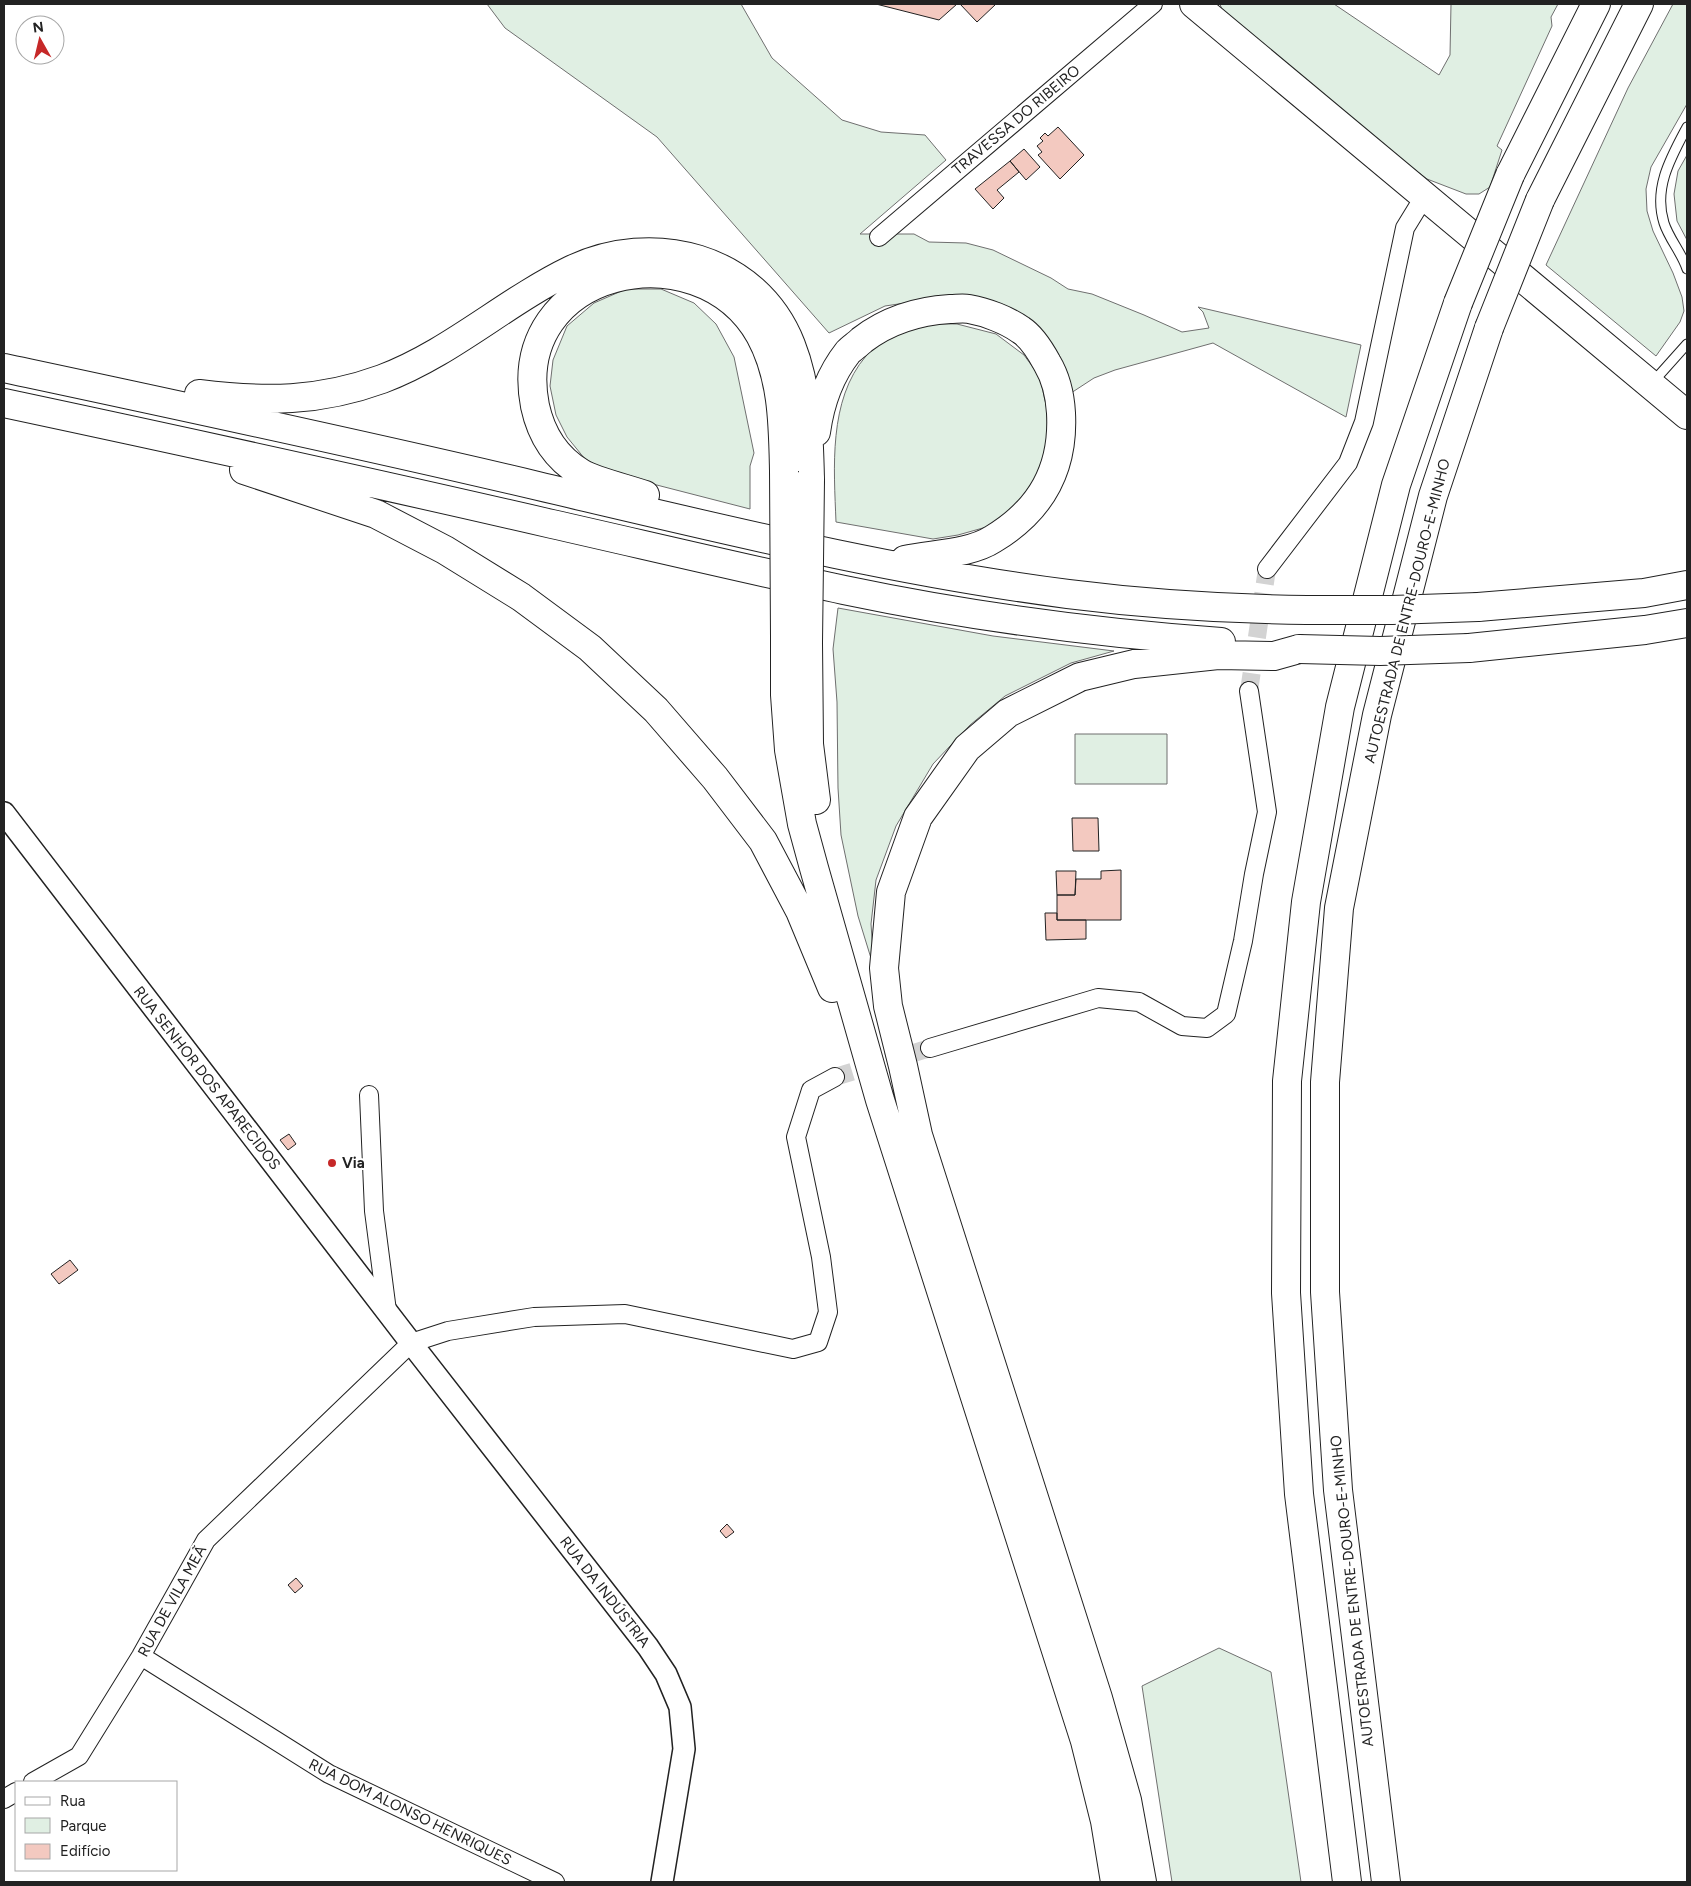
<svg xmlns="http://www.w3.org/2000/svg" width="1691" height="1886" font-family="Figtree,sans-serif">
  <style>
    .green { fill: #e0efe3; stroke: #6f6f6f }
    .building { fill: #f3c9c0; stroke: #222 }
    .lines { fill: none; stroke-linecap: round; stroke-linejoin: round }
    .minor-tunnel { stroke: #d3d3d3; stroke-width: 18; stroke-dasharray: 18 9; stroke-linecap: butt }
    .service-casing { stroke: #222; stroke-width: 11 }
    .minor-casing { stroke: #222; stroke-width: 20 }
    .tertiary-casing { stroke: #222; stroke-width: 24 }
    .primary-casing { stroke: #222; stroke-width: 30 }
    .motorway-casing { stroke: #222; stroke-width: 30 }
    .service { stroke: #fff; stroke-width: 9 }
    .minor { stroke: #fff; stroke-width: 18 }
    .tertiary { stroke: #fff; stroke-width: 21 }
    .primary { stroke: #fff; stroke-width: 28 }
    .motorway { stroke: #fff; stroke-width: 28 }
    .motorway-bridge-casing { stroke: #222; stroke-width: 30; stroke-linecap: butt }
    .motorway-bridge { stroke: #fff; stroke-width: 28 }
    .poi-dot { fill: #c62828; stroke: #fff; stroke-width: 2 }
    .labels { text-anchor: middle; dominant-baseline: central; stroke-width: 4; stroke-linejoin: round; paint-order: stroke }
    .street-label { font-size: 15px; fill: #222; stroke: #fff }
    .poi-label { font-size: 15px; font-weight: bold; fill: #222; stroke: #fff; text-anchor: start }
  </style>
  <rect width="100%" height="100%" fill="#fff"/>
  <path class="green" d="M487 4H741L772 58 842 120 881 132 925 135 946 160 860 234H914L929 242 966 243 993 250 1051 278 1068 289 1092 294 1144 315 1182 332 1209 328 1203 312 1198 307 1361 345 1346 417 1213 343 1115 370 1094 378 1071 393 1034 330 932 299 885 306 829 333 657 137 505 28Z
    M1220 4H1334L1439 75 1450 55 1451 4H1558L1551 17 1552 26 1497 146 1502 150 1490 187 1479 194H1466L1427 179 1283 70 1223 13Z
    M1673 4H1687V104L1651 167 1646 189 1647 211 1653 231 1673 273 1682 297 1684 311 1680 322 1656 356 1546 265 1628 88Z
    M1687 155V240L1677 221 1674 194 1678 171Z
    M626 289H661L694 303 716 324 734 357 754 453 750 466V509L614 474 585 459 567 437 556 415 550 386 553 360 567 326 594 303Z
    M957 324 996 334 1024 355 1040 377 1047 410 1048 443 1036 477 1015 507 990 526 958 535 933 539 836 522C834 469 828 400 866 356 878 342 905 331 923 326 933 323 946 324 957 324Z
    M838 608 993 636 1114 651 1071 663 1005 696 970 725 933 764 896 826 876 880 871 924 874 968 858 916 841 835 838 788 837 702 833 649Z
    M1075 734H1167V784H1075Z
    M1219 1648 1271 1672 1301 1882H1172L1142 1686Z"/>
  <path class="building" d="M876 4H957L939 20Z
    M960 4H996L977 22Z
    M1058 127 1084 155 1060 179 1038 155 1042 152 1037 146 1043 141 1040 138 1045 133 1048 136Z
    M1024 149 1040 167 1026 180 1010 161Z
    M1010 161 1019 172 997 190 1004 198 993 209 975 189Z
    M1072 818H1098L1099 851H1073Z
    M1121 870V920H1057V895H1075L1076 879H1101V871Z
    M1056 871H1076L1075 895H1057Z
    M1045 913H1057V920H1086V939L1046 940Z
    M289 1134 296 1144 288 1150 280 1140Z
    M70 1260 78 1270 59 1284 51 1274Z
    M727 1524 734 1532 726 1538 720 1531Z
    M296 1578 303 1586 295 1593 288 1585Z"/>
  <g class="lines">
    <path class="minor-tunnel" d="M1249 691 1267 569
      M835 1077 930 1048"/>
    <g class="service-casing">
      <path id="service" d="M1687 127C1671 157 1653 188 1664 223 1669 239 1682 253 1687 269
        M1653 382 1687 344"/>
    </g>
    <g class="minor-casing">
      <path id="minor" d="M879 237 1153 4
        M1267 569 1348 463 1364 422 1405 228 1424 197
        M930 1048 1098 998 1139 1002 1182 1026 1207 1028 1226 1014 1243 941 1254 874 1267 812 1249 691
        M369 1095 374 1211 387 1311
        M141 1656 329 1774 555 1882
        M33 1782 79 1756 141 1656 206 1540 411 1343 448 1331 534 1317 625 1314 793 1349 818 1342 828 1312 821 1257 796 1137 811 1090 835 1077
        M4 1799 16 1792"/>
    </g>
    <g class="tertiary-casing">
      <path id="tertiary" d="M4 813 411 1343 648 1647 666 1674 680 1707 684 1749 662 1882"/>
    </g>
    <g class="primary-casing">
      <path id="primary" d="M1194 4 1687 415"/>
    </g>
    <g class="motorway-casing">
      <path id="motorway" d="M1510 175 1596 4
        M1540 200 1639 4
        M4 368C182 406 361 444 538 486 714 527 889 571 1068 594 1147 604 1227 609 1307 610
        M199 394C265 402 319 402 382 379 451 353 505 302 571 270 652 231 756 256 791 345 808 388 809 435 810 480
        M4 403C187 442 370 482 552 524 649 546 746 569 844 590 968 616 1095 633 1221 642
        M816 432C820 403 829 376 848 352 852 348 858 344 862 340 888 320 917 311 950 309 956 309 963 308 969 309 986 312 1007 320 1021 330 1032 337 1041 352 1047 363 1056 378 1060 395 1061 413 1064 469 1041 510 993 539 970 554 932 554 905 560
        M244 470 376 514 445 550 521 597 590 648 656 710 715 778 763 841 800 911 832 988
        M645 495C628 489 594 481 581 473 556 458 541 434 535 406 508 269 698 226 760 335 783 377 783 425 784 471
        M1478 607 1644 593 1687 585
        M785 635V695L789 750 802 824 814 868 880 1100 1085 1741 1105 1821 1115 1882
        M808 643 809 744 816 800
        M1469 648 1645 630 1687 623
        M1142 1882 1127 1800 1098 1698 918 1135 903 1066 888 1006 884 968 891 892 918 817 967 748 1008 713 1080 677 1134 664 1218 655 1274 656 1299 649
        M1347 1882 1299 1494 1286 1293 1287 1081 1306 902 1340 707 1396 485 1458 303
        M1386 1882 1338 1490 1325 1292V1082L1339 908 1377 715 1433 496 1489 328"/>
    </g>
    <use href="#service" class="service"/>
    <use href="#minor" class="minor"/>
    <use href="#tertiary" class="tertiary"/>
    <use href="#primary" class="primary"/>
    <use href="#motorway" class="motorway"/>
    <g class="motorway-bridge-casing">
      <path id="motorway-bridge" d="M1458 303 1510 175
        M1489 328 1540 200
        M784 471 785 635
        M1307 610H1392L1478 607
        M808 643 810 480
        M1299 649 1380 651 1469 648"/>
    </g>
    <use href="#motorway-bridge" class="motorway-bridge"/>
  </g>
  <circle class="poi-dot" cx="332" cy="1163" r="5"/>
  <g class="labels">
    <g class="street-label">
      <text transform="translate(1016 120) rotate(-40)">TRAVESSA DO RIBEIRO</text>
      <text transform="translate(1407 611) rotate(-76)">AUTOESTRADA DE ENTRE-DOURO-E-MINHO</text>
      <text transform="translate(207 1078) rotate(52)">RUA SENHOR DOS APARECIDOS</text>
      <text transform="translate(1352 1591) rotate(-96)">AUTOESTRADA DE ENTRE-DOURO-E-MINHO</text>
      <text transform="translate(605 1592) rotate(52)">RUA DA INDÚSTRIA</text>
      <text transform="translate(172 1601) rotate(-61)">RUA DE VILA MEÃ</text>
      <text transform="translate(410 1812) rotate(26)">RUA DOM ALONSO HENRIQUES</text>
    </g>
    <g class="poi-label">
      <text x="342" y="1163">Via</text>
    </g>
  </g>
  <rect width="1691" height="1886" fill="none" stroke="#222222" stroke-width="10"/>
  <rect x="15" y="1781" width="162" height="90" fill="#ffffff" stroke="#a7a7a7"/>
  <rect x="25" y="1797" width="25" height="8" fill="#ffffff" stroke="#a7a7a7"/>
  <text x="60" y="1806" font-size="15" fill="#222222">Rua</text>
  <rect x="25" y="1818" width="25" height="15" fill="#e0efe3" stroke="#a7a7a7"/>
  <text x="60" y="1831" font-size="15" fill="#222222">Parque</text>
  <rect x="25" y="1844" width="25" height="15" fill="#f3c9c0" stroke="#a7a7a7"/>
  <text x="60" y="1856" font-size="15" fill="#222222">Edifício</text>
  <g transform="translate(40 40) rotate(352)"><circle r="24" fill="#ffffff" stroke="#a7a7a7"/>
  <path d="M0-4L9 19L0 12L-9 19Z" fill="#c62828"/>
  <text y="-8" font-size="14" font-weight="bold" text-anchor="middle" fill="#222222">N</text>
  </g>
</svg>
